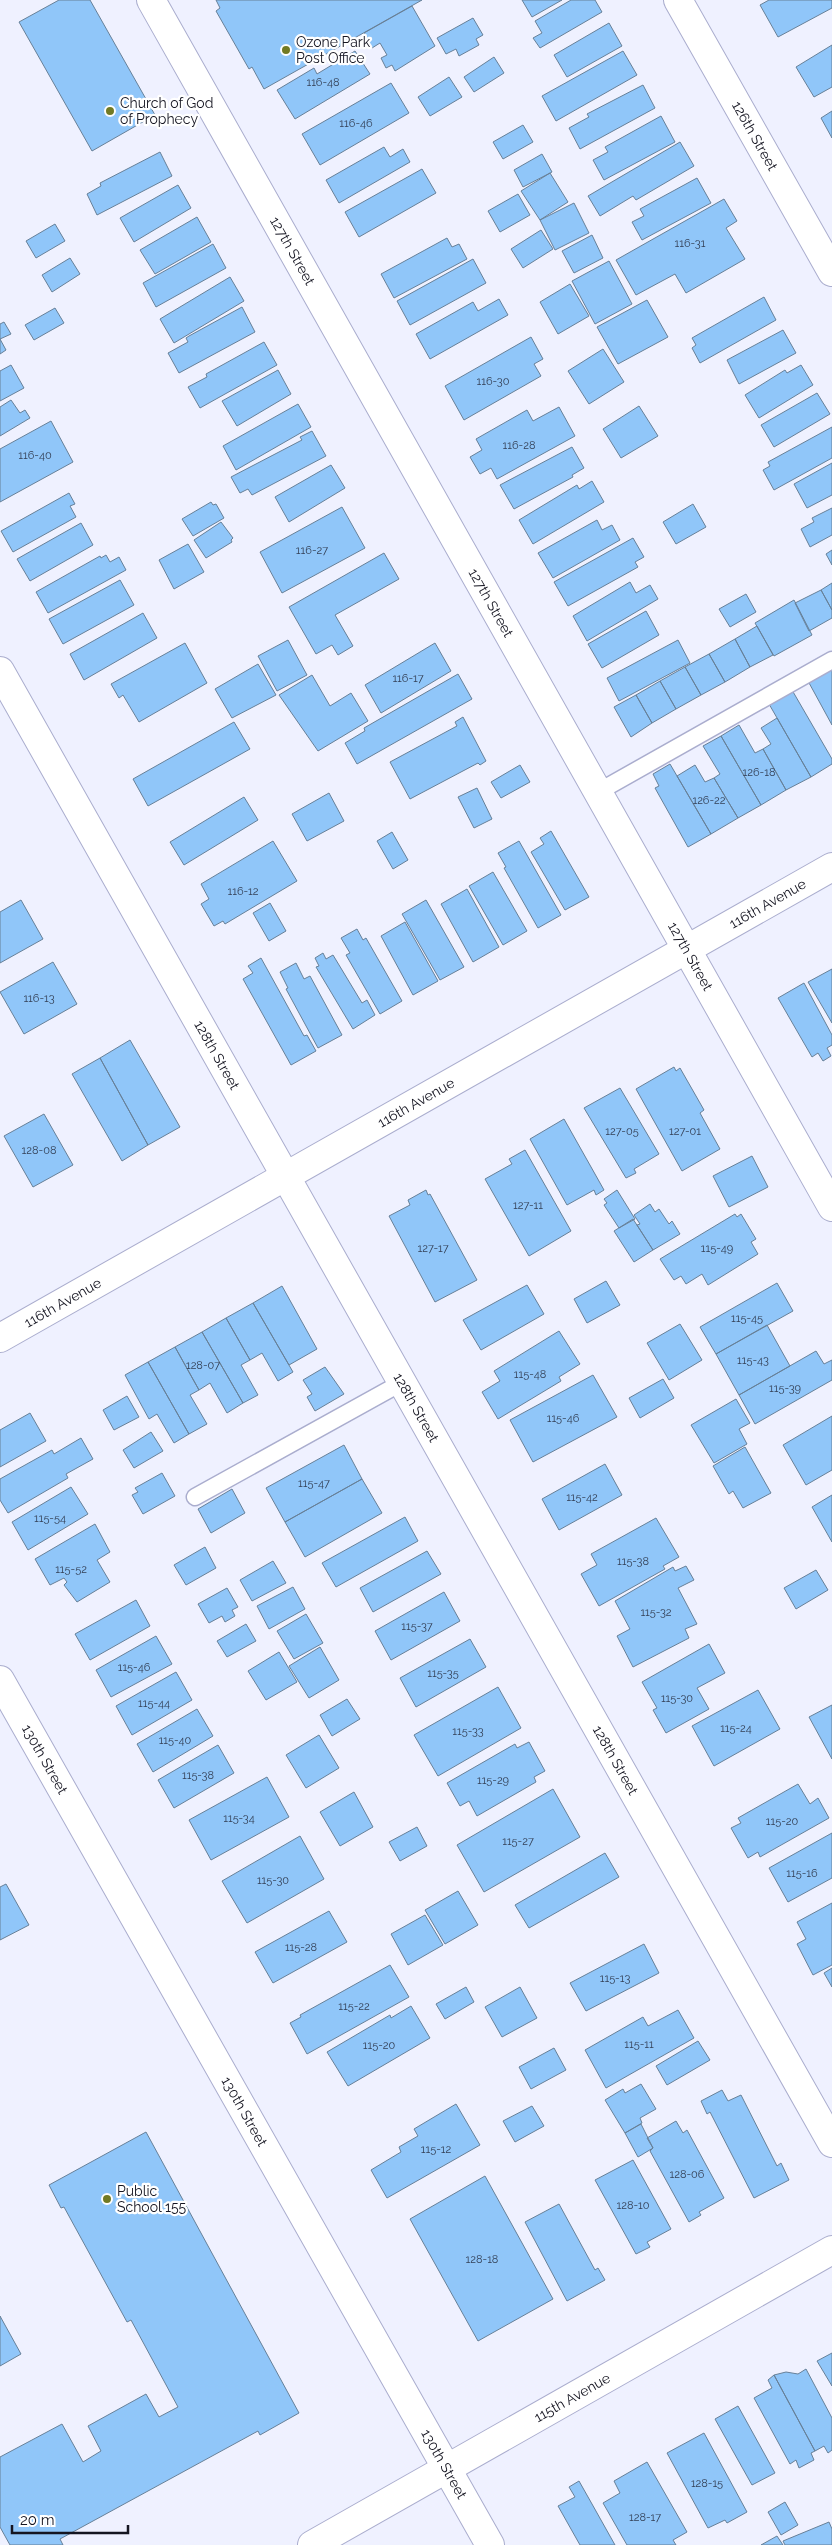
<svg xmlns="http://www.w3.org/2000/svg" width="832" height="2545" font-family="Raleway,sans-serif">
  <style>
    .building { fill: #90c6f9; stroke: #678098 }
    .lines { fill: none; stroke-linecap: round; stroke-linejoin: round }
    .service-casing { stroke: #aaadce; stroke-width: 19 }
    .minor-casing { stroke: #aaadce; stroke-width: 30 }
    .tertiary-casing { stroke: #aaadce; stroke-width: 30 }
    .service { stroke: #fff; stroke-width: 16 }
    .minor { stroke: #fff; stroke-width: 28 }
    .tertiary { stroke: #fff; stroke-width: 28 }
    .poi-dot { fill: #727a24; stroke: #fff; stroke-width: 2 }
    .labels { text-anchor: middle; dominant-baseline: central; stroke-width: 4.5; stroke-linejoin: round; paint-order: stroke }
    .number-label { font-size: 11px; fill: #344157 }
    .poi-label { font-size: 14px; fill: #151521; stroke: #fff; text-anchor: start }
    .street-label { font-size: 14px; fill: #151521; stroke: #fff }
  </style>
  <rect width="100%" height="100%" fill="#eff1ff"/>
  <path class="building" d="M59 0H90L155 115 92 151 19 22Z
    M216 0H422L264 89 252 67 249 69 216 11 220 8Z
    M522 0H562L532 17Z
    M571 0H595L602 12 540 48 533 38 542 33 535 21Z
    M769 0H832V8L778 37 760 5Z
    M412 6 435 46 395 71 392 65 386 68 381 58 387 55 380 43 372 48 364 33Z
    M473 18 483 35 476 39 479 45 459 56 456 49 446 54 437 38Z
    M609 23 622 46 567 77 554 55Z
    M832 45V87L814 97 796 67Z
    M355 51 370 74 295 119 277 90 314 68 317 74Z
    M623 51 637 75 556 121 542 96Z
    M494 57 504 73 474 92 464 77Z
    M449 77 462 97 430 116 418 97Z
    M391 83 409 113 320 165 302 134Z
    M643 85 655 108 580 149 569 128 589 117 587 114Z
    M832 111V138L821 118Z
    M661 116 675 142 604 180 593 160 608 152 605 147Z
    M523 125 533 142 503 159 493 142Z
    M680 142 694 166 636 200 633 196 600 216 588 196Z
    M384 147 390 157 403 149 410 162 339 203 326 180Z
    M160 152 172 176 97 215 87 194 101 186 100 183Z
    M542 154 552 172 523 187 514 170Z
    M422 169 436 193 359 237 345 212Z
    M550 173 568 202 540 220 521 191Z
    M697 178 711 203 642 240 632 222 644 216 640 209Z
    M178 185 191 208 134 242 120 218Z
    M518 194 530 215 500 232 488 211Z
    M724 199 737 221 726 228 745 259 686 293 675 274 636 295 616 260Z
    M574 203 589 233 555 250 540 220Z
    M197 217 211 242 155 274 140 250Z
    M55 224 65 241 36 258 26 241Z
    M541 230 553 249 523 268 511 249Z
    M592 235 603 258 574 273 562 251Z
    M447 238 452 247 459 244 467 259 394 298 381 274Z
    M213 244 226 268 156 307 143 283Z
    M70 258 80 274 52 292 42 275Z
    M473 259 486 283 410 325 397 301Z
    M609 261 632 304 595 324 572 281Z
    M230 277 244 301 174 343 160 319Z
    M570 284 589 316 558 334 540 302Z
    M764 297 776 320 700 363 692 348 696 345 692 338Z
    M499 299 508 315 430 359 416 334 473 302 478 311Z
    M647 300 668 337 618 364 597 327Z
    M242 307 255 332 179 373 168 353 188 342 186 338 189 336Z
    M55 308 64 323 34 340 25 325Z
    M4 322 11 334 0 339 6 350 0 354V324Z
    M783 330 796 353 739 384 727 360Z
    M531 337 543 359 534 364 541 376 464 420 445 386Z
    M264 342 277 365 200 408 188 387 207 377 206 374Z
    M603 349 624 382 589 404 568 371Z
    M11 365 24 388 0 401V371Z
    M801 365 813 385 759 418 745 395 785 370 787 373Z
    M278 370 291 394 237 426 222 401Z
    M817 393 830 414 774 447 761 425Z
    M11 400 20 413 25 410 30 418 0 436V407Z
    M298 404 311 427 236 470 223 446Z
    M639 406 658 436 621 458 603 429Z
    M559 407 575 436 497 479 491 468 480 474 470 457 482 450 476 439 527 410 533 421Z
    M51 421 73 462 0 502V449Z
    M832 427V458L774 490 763 470 770 466 768 462Z
    M312 431 326 456 252 495 248 489 240 493 231 477 302 440 300 437Z
    M572 447 584 468 572 475 573 477 514 509 500 485Z
    M832 463V495L807 508 794 484Z
    M331 465 345 488 289 522 275 497Z
    M592 481 604 502 533 544 519 520 577 485 579 489Z
    M69 493 75 504 70 506 76 517 13 552 1 531Z
    M211 502 213 505 216 504 224 518 193 536 182 519Z
    M693 504 706 527 676 544 663 522Z
    M342 507 365 548 282 593 260 552Z
    M832 508V535L810 547 801 529 814 522 812 518Z
    M597 520 602 530 612 525 620 540 553 578 538 553Z
    M221 522 233 538 231 540 232 542 206 558 194 540Z
    M81 523 93 545 30 581 17 559Z
    M633 538 644 557 635 562 638 567 568 606 554 582Z
    M188 544 204 572 174 589 159 560Z
    M832 550V565L826 554Z
    M384 553 399 579 335 615 353 646 338 655 332 645 316 654 289 607Z
    M106 555 110 562 119 557 126 570 48 613 36 592 100 556 101 558Z
    M120 580 134 605 63 644 49 619Z
    M630 582 636 593 650 585 658 599 587 641 573 616Z
    M832 583V610L821 590Z
    M821 590 832 610V618L809 631 795 603Z
    M746 594 756 612 730 627 719 609Z
    M794 600 812 635 774 656 755 623Z
    M646 611 659 635 602 668 588 644Z
    M143 613 157 638 84 680 70 654Z
    M757 626 773 655 750 667 735 639Z
    M735 639 750 667 725 682 709 654Z
    M288 640 307 675 277 691 258 656Z
    M678 640 690 663 619 701 607 678Z
    M185 643 207 683 139 722 123 695 119 698 111 684Z
    M435 643 451 671 381 713 365 685Z
    M709 654 725 682 701 695 685 667Z
    M258 664 276 695 232 718 215 689Z
    M685 667 701 695 676 709 660 681Z
    M831 668 832 671V725L808 681Z
    M458 674 472 699 357 764 345 743 365 731 364 728Z
    M312 675 330 706 351 693 368 721 318 751 279 695Z
    M660 681 676 709 652 723 636 695Z
    M792 690 832 759V764L811 777 769 704Z
    M636 695 652 723 631 737 614 707Z
    M463 717 486 761 480 765 478 763 410 799 390 762 457 726 455 722Z
    M777 718 811 777 786 790 763 749 771 744 761 728Z
    M234 722 250 749 148 806 133 779Z
    M739 725 755 753 763 749 786 790 761 805 721 736Z
    M721 736 761 805 738 818 714 778 720 774 703 746Z
    M670 764 711 834 688 847 655 788 659 786 653 774Z
    M520 765 530 782 501 798 491 782Z
    M695 765 705 782 714 778 738 818 711 834 677 776Z
    M477 788 492 819 474 828 458 797Z
    M329 793 344 821 307 841 292 814Z
    M244 797 258 820 184 865 170 842Z
    M551 831 589 897 565 910 531 852 544 844 540 838Z
    M392 832 408 860 393 869 377 841Z
    M273 841 297 881 225 924 223 921 214 926 201 904 209 899 201 884Z
    M519 841 561 915 538 928 504 868 506 867 498 853Z
    M493 872 527 931 503 945 469 886Z
    M467 889 499 947 473 962 441 904Z
    M21 900 43 939 0 963V912Z
    M426 900 464 967 440 980 402 914Z
    M270 903 286 931 269 941 253 913Z
    M405 922 438 981 413 995 381 936Z
    M357 929 363 940 366 938 402 1001 380 1014 346 955 350 953 341 938Z
    M323 953 326 959 333 955 362 1003 367 1000 375 1015 353 1029 316 967 319 966 315 958Z
    M261 958 304 1036 307 1035 316 1051 291 1065 243 979 253 973 248 966Z
    M53 962 77 1004 24 1034 0 992Z
    M296 963 304 979 310 976 342 1035 318 1048 286 989 288 988 280 972Z
    M832 969V1023L808 982Z
    M804 983 832 1035V1045L827 1048 831 1056 823 1061 818 1053 812 1057 778 998Z
    M130 1040 180 1127 148 1145 100 1058Z
    M100 1058 148 1145 122 1161 72 1074Z
    M674 1067 676 1071 680 1068 704 1110 700 1113 720 1149 682 1171 636 1089Z
    M620 1088 659 1154 634 1169 636 1173 626 1178 584 1108Z
    M44 1114 73 1165 33 1187 4 1136Z
    M564 1119 604 1190 596 1195 594 1190 567 1205 530 1139Z
    M525 1150 571 1231 529 1256 485 1179 512 1164 509 1159Z
    M752 1156 768 1187 729 1207 713 1176Z
    M426 1190 428 1195 430 1194 477 1280 435 1302 389 1216 410 1205 408 1200Z
    M617 1190 635 1219 619 1228 604 1205 607 1203 604 1199Z
    M650 1204 655 1212 659 1209 669 1224 672 1221 680 1234 653 1250 637 1225 640 1224 634 1215Z
    M735 1214 737 1217 741 1214 756 1239 751 1242 758 1254 708 1285 702 1274 686 1284 681 1276 674 1280 660 1259Z
    M633 1219 653 1250 634 1262 614 1231Z
    M606 1281 620 1305 587 1323 574 1299Z
    M777 1283 793 1311 716 1354 700 1327Z
    M527 1285 544 1314 481 1350 463 1320Z
    M282 1286 317 1349 289 1365 253 1303Z
    M253 1303 293 1372 278 1381 262 1353 250 1360 226 1318Z
    M226 1318 250 1360 241 1365 258 1395 243 1403 202 1332Z
    M680 1324 702 1360 669 1380 647 1343Z
    M767 1325 790 1366 739 1395 716 1354Z
    M559 1331 580 1364 559 1377 561 1381 498 1419 482 1392 500 1381 494 1371Z
    M202 1332 243 1403 227 1413 210 1383 199 1390 175 1347Z
    M175 1347 199 1390 190 1395 207 1424 189 1434 148 1362Z
    M816 1351 824 1364 832 1360V1380L755 1424 739 1395Z
    M148 1362 189 1434 174 1443 157 1414 149 1419 125 1375Z
    M325 1367 344 1394 315 1411 307 1397 312 1394 303 1380Z
    M593 1375 617 1417 533 1462 510 1420Z
    M663 1379 674 1398 640 1418 629 1398Z
    M127 1396 139 1417 114 1430 103 1410Z
    M736 1399 750 1423 739 1429 747 1444 714 1463 691 1425Z
    M30 1413 46 1441 0 1467V1430Z
    M832 1416V1470L806 1485 783 1445Z
    M151 1432 163 1451 134 1468 123 1450Z
    M81 1438 93 1459 66 1474 68 1478 8 1513 0 1500V1479L52 1450 54 1454Z
    M344 1445 362 1479 285 1522 266 1488Z
    M745 1447 771 1493 743 1508 733 1491 729 1494 713 1466Z
    M605 1464 622 1495 559 1530 542 1499Z
    M162 1473 175 1496 143 1514 132 1495 138 1492 135 1488Z
    M362 1479 382 1513 305 1557 285 1522Z
    M71 1487 88 1514 28 1550 12 1522Z
    M232 1489 245 1513 211 1533 198 1509Z
    M832 1495V1542L812 1507Z
    M405 1517 418 1541 336 1587 322 1563Z
    M656 1518 679 1557 663 1566 665 1569 599 1606 581 1574 597 1565 591 1554Z
    M95 1524 110 1552 97 1560 110 1582 77 1602 64 1585 67 1582 64 1578 50 1585 35 1559Z
    M205 1547 216 1568 186 1585 174 1565Z
    M427 1551 441 1574 373 1612 360 1588Z
    M273 1561 286 1583 252 1601 240 1580Z
    M686 1566 694 1580 678 1588 697 1624 685 1629 689 1638 633 1667 617 1636 630 1629 615 1601 673 1567 675 1571Z
    M816 1570 828 1590 796 1609 784 1588Z
    M293 1587 305 1609 269 1629 257 1606Z
    M227 1588 238 1607 232 1610 235 1616 225 1622 222 1616 209 1623 198 1604Z
    M444 1592 460 1621 391 1660 375 1631Z
    M136 1600 150 1626 90 1660 75 1634Z
    M306 1614 323 1643 294 1659 277 1631Z
    M246 1624 256 1641 227 1657 217 1641Z
    M156 1636 172 1664 111 1697 96 1670Z
    M470 1639 486 1667 416 1707 400 1678Z
    M709 1644 725 1673 697 1688 709 1709 666 1733 653 1710 657 1708 642 1682Z
    M320 1647 339 1680 309 1698 289 1666Z
    M279 1652 297 1682 266 1700 248 1671Z
    M176 1672 192 1700 132 1735 116 1706Z
    M498 1687 521 1728 438 1776 414 1735Z
    M758 1690 780 1729 714 1766 692 1726Z
    M347 1699 360 1719 332 1736 320 1715Z
    M832 1705V1759L809 1717Z
    M197 1709 213 1736 153 1772 137 1744Z
    M319 1735 339 1768 306 1788 286 1755Z
    M529 1742 545 1771 534 1777 536 1782 477 1816 469 1801 460 1806 447 1783 515 1744 517 1748Z
    M218 1745 234 1773 174 1808 158 1780Z
    M267 1777 289 1817 211 1860 189 1820Z
    M798 1784 810 1804 818 1798 829 1818 760 1857 758 1852 748 1858 731 1828 741 1823 738 1818Z
    M553 1789 580 1837 484 1892 457 1845Z
    M354 1792 373 1827 340 1846 320 1812Z
    M417 1827 427 1846 400 1861 389 1842Z
    M832 1833V1878L788 1902 769 1868Z
    M300 1836 324 1879 247 1923 222 1881Z
    M605 1853 619 1877 529 1928 515 1905Z
    M6 1884 29 1925 0 1940V1887Z
    M458 1891 478 1925 445 1944 425 1910Z
    M832 1903V1965L813 1975 797 1944 806 1939 797 1922Z
    M329 1911 347 1942 273 1983 255 1952Z
    M425 1915 443 1945 408 1965 391 1934Z
    M644 1944 659 1973 586 2011 570 1983Z
    M390 1965 409 1997 307 2054 290 2023 301 2017 300 2015Z
    M832 1968V1987L824 1973Z
    M466 1987 474 2002 445 2019 436 2004Z
    M520 1987 537 2018 502 2037 485 2007Z
    M411 2006 430 2038 348 2086 327 2052 390 2015 391 2018Z
    M678 2010 694 2038 606 2088 585 2050 643 2017 648 2026Z
    M698 2041 710 2060 667 2085 656 2066Z
    M554 2048 566 2070 531 2089 519 2067Z
    M641 2084 656 2109 640 2118 642 2123 625 2133 605 2100 623 2089 625 2093Z
    M722 2090 728 2101 741 2095 777 2166 781 2163 789 2180 754 2198 710 2112 707 2114 701 2101Z
    M456 2104 480 2145 387 2198 371 2170 401 2152 399 2147 418 2136 414 2129Z
    M532 2106 544 2126 515 2142 503 2121Z
    M676 2121 683 2133 687 2130 724 2198 699 2212 701 2215 689 2222 650 2151 653 2148 647 2138Z
    M641 2124 653 2148 638 2157 625 2133Z
    M146 2132 299 2413 260 2435 258 2431 60 2539 63 2545H10L0 2527V2457L62 2424 83 2462 101 2451 88 2426 146 2394 159 2417 178 2407 131 2320 127 2322 64 2207 61 2208 49 2185Z
    M633 2160 671 2229 647 2242 650 2247 636 2254 595 2180Z
    M485 2176 553 2299 478 2341 410 2219Z
    M559 2204 595 2270 598 2268 605 2280 567 2301 525 2222Z
    M0 2316 21 2354 0 2366Z
    M832 2353V2386L817 2361Z
    M806 2369 832 2418V2450L828 2453 824 2446 815 2451 774 2375 786 2372 798 2374Z
    M774 2375 815 2451 811 2453 814 2460 799 2468 796 2460 790 2464 754 2398 772 2388 768 2380Z
    M738 2406 775 2473 752 2485 715 2419Z
    M704 2433 747 2512 727 2523 725 2520 708 2528 667 2453Z
    M647 2462 687 2532 673 2540 676 2545H627L603 2503 620 2493 614 2481Z
    M579 2481 592 2504 615 2545H580L558 2506 575 2497 569 2487Z
    M785 2502 798 2525 781 2535 768 2512Z
    M829 2522 832 2529V2545H785L783 2541Z
    M777 2536 783 2545H761Z"/>
  <g class="lines">
    <g class="service-casing">
      <path id="service" d="M598 792 832 660
        M195 1497 401 1383"/>
    </g>
    <g class="minor-casing">
      <g id="minor">
        <path id="s1" d="M151 0 832 1207"/>
        <path id="s2" d="M678 0 832 272"/>
        <path id="s3" d="M0 671 832 2143"/>
        <path id="s4" d="M0 1338 832 867"/>
        <path id="s5" d="M312 2545 832 2250"/>
      </g>
    </g>
    <g class="tertiary-casing">
      <g id="tertiary">
        <path id="s6" d="M0 1680 490 2545"/>
      </g>
    </g>
    <use href="#service" class="service"/>
    <use href="#minor" class="minor"/>
    <use href="#tertiary" class="tertiary"/>
  </g>
  <g class="poi-dot">
    <circle cx="286" cy="50" r="5"/>
    <circle cx="110" cy="111" r="5"/>
    <circle cx="107" cy="2199" r="5"/>
  </g>
  <g class="labels">
    <g class="number-label">
      <text x="323" y="82">116-48</text>
      <text x="356" y="123">116-46</text>
      <text x="690" y="243">116-31</text>
      <text x="493" y="381">116-30</text>
      <text x="519" y="445">116-28</text>
      <text x="35" y="455">116-40</text>
      <text x="312" y="550">116-27</text>
      <text x="408" y="678">116-17</text>
      <text x="759" y="772">126-18</text>
      <text x="709" y="800">126-22</text>
      <text x="243" y="891">116-12</text>
      <text x="39" y="998">116-13</text>
      <text x="622" y="1131">127-05</text>
      <text x="685" y="1131">127-01</text>
      <text x="39" y="1150">128-08</text>
      <text x="528" y="1205">127-11</text>
      <text x="433" y="1248">127-17</text>
      <text x="717" y="1248">115-49</text>
      <text x="747" y="1318">115-45</text>
      <text x="753" y="1360">115-43</text>
      <text x="203" y="1365">128-07</text>
      <text x="530" y="1374">115-48</text>
      <text x="785" y="1388">115-39</text>
      <text x="563" y="1418">115-46</text>
      <text x="314" y="1483">115-47</text>
      <text x="582" y="1497">115-42</text>
      <text x="50" y="1518">115-54</text>
      <text x="633" y="1561">115-38</text>
      <text x="71" y="1569">115-52</text>
      <text x="656" y="1612">115-32</text>
      <text x="417" y="1626">115-37</text>
      <text x="134" y="1667">115-46</text>
      <text x="443" y="1673">115-35</text>
      <text x="677" y="1698">115-30</text>
      <text x="154" y="1703">115-44</text>
      <text x="736" y="1728">115-24</text>
      <text x="468" y="1731">115-33</text>
      <text x="175" y="1740">115-40</text>
      <text x="198" y="1775">115-38</text>
      <text x="493" y="1780">115-29</text>
      <text x="239" y="1818">115-34</text>
      <text x="782" y="1821">115-20</text>
      <text x="518" y="1841">115-27</text>
      <text x="802" y="1873">115-16</text>
      <text x="273" y="1880">115-30</text>
      <text x="301" y="1947">115-28</text>
      <text x="615" y="1978">115-13</text>
      <text x="354" y="2006">115-22</text>
      <text x="639" y="2044">115-11</text>
      <text x="379" y="2045">115-20</text>
      <text x="436" y="2149">115-12</text>
      <text x="687" y="2174">128-06</text>
      <text x="633" y="2205">128-10</text>
      <text x="482" y="2259">128-18</text>
      <text x="707" y="2483">128-15</text>
      <text x="645" y="2517">128-17</text>
    </g>
    <g class="poi-label">
      <text x="296" y="42">Ozone Park<tspan x="296" dy="16">Post Office</tspan></text>
      <text x="120" y="103">Church of God<tspan x="120" dy="16">of Prophecy</tspan></text>
      <text x="117" y="2191">Public<tspan x="117" dy="16">School 155</tspan></text>
    </g>
    <g class="street-label">
      <text stroke="none"><textPath href="#s2" startOffset="156">126th Street</textPath></text>
      <text stroke="none"><textPath href="#s1" startOffset="288">127th Street</textPath></text>
      <text stroke="none"><textPath href="#s1" startOffset="692">127th Street</textPath></text>
      <text stroke="none"><textPath href="#s4" startOffset="882">116th Avenue</textPath></text>
      <text stroke="none"><textPath href="#s1" startOffset="1098">127th Street</textPath></text>
      <text stroke="none"><textPath href="#s3" startOffset="441">128th Street</textPath></text>
      <text stroke="none"><textPath href="#s4" startOffset="478">116th Avenue</textPath></text>
      <text stroke="none"><textPath href="#s4" startOffset="72">116th Avenue</textPath></text>
      <text stroke="none"><textPath href="#s3" startOffset="846">128th Street</textPath></text>
      <text stroke="none"><textPath href="#s6" startOffset="91">130th Street</textPath></text>
      <text stroke="none"><textPath href="#s3" startOffset="1251">128th Street</textPath></text>
      <text stroke="none"><textPath href="#s6" startOffset="496">130th Street</textPath></text>
      <text stroke="none"><textPath href="#s5" startOffset="299">115th Avenue</textPath></text>
      <text stroke="none"><textPath href="#s6" startOffset="901">130th Street</textPath></text>
    </g>
  </g>
  <path d="M12 2525v8h116v-8" fill="none" stroke="#151521" stroke-width="2.5"/>
  <text x="20" y="2525" font-size="15" fill="#151521" stroke="#ffffff" stroke-width="4" paint-order="stroke">20 m</text>
</svg>
